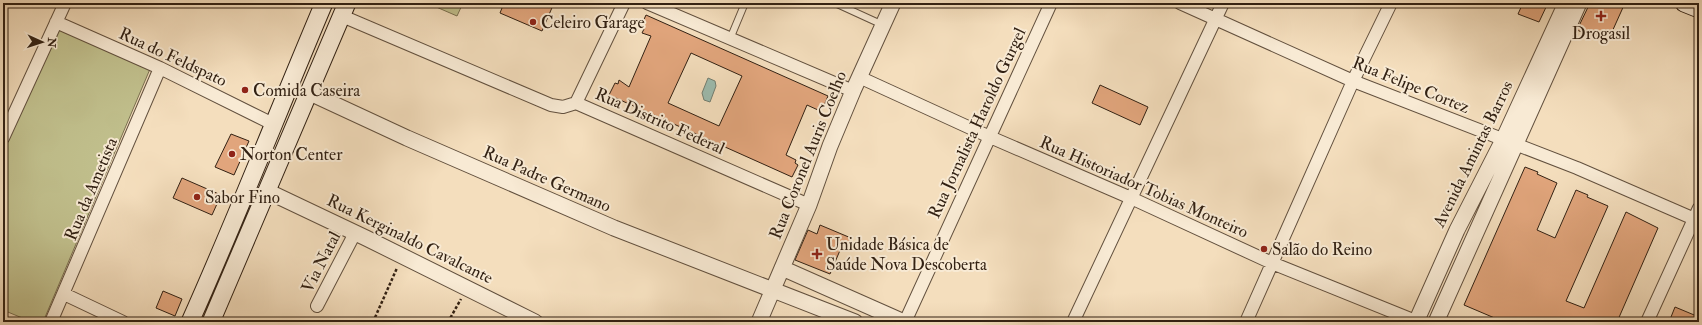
<svg xmlns="http://www.w3.org/2000/svg" width="1702" height="325" font-family="'IM FELL Double Pica',serif">
  <style>
    .green { fill: #c1c08d; stroke: #7a7050 }
    .water { fill: #9cbcaf; stroke: #727e71 }
    .building { fill: #e1a57c; stroke: #322113; fill-rule: evenodd }
    .lines { fill: none; stroke-linecap: round; stroke-linejoin: round }
    .service-casing { stroke: #62503e; stroke-width: 8 }
    .minor-casing { stroke: #62503e; stroke-width: 14 }
    .tertiary-casing { stroke: #62503e; stroke-width: 17 }
    .secondary-casing { stroke: #322113; stroke-width: 19 }
    .path { stroke: #322113; stroke-width: 2.5; stroke-dasharray: 3 2; stroke-linecap: butt }
    .service { stroke: #f8ead4; stroke-width: 6 }
    .minor { stroke: #f8ead4; stroke-width: 12 }
    .tertiary { stroke: #f8ead4; stroke-width: 15 }
    .secondary { stroke: #f8ead4; stroke-width: 17 }
    .poi-dot { fill: #8f2418; stroke: #f8ead4; stroke-width: 1.5 }
    .labels { text-anchor: middle; dominant-baseline: central; stroke-width: 4; stroke-linejoin: round; paint-order: stroke }
    .poi-label { font-size: 17px; fill: #322113; stroke: #f8ead4; text-anchor: start }
    .street-label { font-size: 17px; fill: #322113; stroke: #f8ead4 }
  </style>
  <rect width="100%" height="100%" fill="#f4debd"/>
  <filter id="stains"><feTurbulence type="fractalNoise" baseFrequency=".005" numOctaves="4"/><feColorMatrix values="0 0 0 0 .2 0 0 0 0 .09 0 0 0 0 .02 0 0 0 .5 -.17"/></filter>
  <radialGradient id="worn" r=".72"><stop offset=".6" stop-color="#630" stop-opacity="0"/><stop offset="1" stop-color="#630" stop-opacity=".3"/></radialGradient>
  <path class="green" d="M427 3H463L457 16Z
    M58 26 150 69 43 322H32L3 310V150Z"/>
  <path class="water" d="M708 78 715 81 716 86 710 102 704 100 702 93Z"/>
  <path class="building" d="M504 3H554L542 31 500 13Z
    M1523 3H1548L1539 22 1518 14Z
    M1590 3H1625L1607 43 1577 30Z
    M646 15 828 96 823 108 820 107 818 110 807 105 786 155 796 160 795 163 798 165 792 177 609 95 615 83 618 84 619 80 629 87 651 36 642 33 644 29 640 28ZM691 53 742 76 719 126 668 103Z
    M1100 85 1148 107 1140 125 1092 103Z
    M231 134 249 141 234 175 215 167Z
    M1525 167 1538 172 1537 174 1557 183 1537 230 1555 238 1576 190 1588 195 1587 197 1608 206 1566 301 1584 308 1626 212 1658 228 1617 322H1504L1464 305Z
    M182 178 221 195 212 215 173 198Z
    M820 225 851 238 846 250 841 248 830 274 795 260 808 230 817 234Z
    M163 291 182 299 175 316 156 308Z
    M1675 307 1699 317V322H1669Z"/>
  <g class="lines">
    <g class="service-casing">
      <path id="service" d="M835 3 883 25
        M730 39 745 3"/>
    </g>
    <g class="minor-casing">
      <path id="minor" d="M647 3 853 91
        M1180 3 1353 81 1577 168 1699 221
        M342 16 551 105 563 107 576 103 809 205
        M56 22 160 68 273 124
        M859 77 990 137 1131 198 1272 263 1418 322
        M576 103 624 3
        M3 138 65 3
        M64 294 123 322
        M317 306 355 233
        M51 322 160 68
        M905 322 1051 3
        M1073 322 1223 3
        M1246 322 1353 81 1391 3
        M1647 322 1699 208"/>
    </g>
    <g class="tertiary-casing">
      <path id="tertiary" d="M310 93 407 138 614 228 855 322
        M267 191 366 238 535 322
        M782 268 904 322
        M759 322 809 205 830 146 853 91 893 3
        M1416 322 1457 230 1503 140 1566 3
        M1436 322 1579 3"/>
    </g>
    <g class="secondary-casing">
      <path id="secondary" d="M1684 3 1699 9
        M190 322C237 217 279 109 324 3
        M211 322 347 3"/>
    </g>
    <path class="path" d="M373 322 397 268
      M448 322 461 299"/>
    <use href="#service" class="service"/>
    <use href="#minor" class="minor"/>
    <use href="#tertiary" class="tertiary"/>
    <use href="#secondary" class="secondary"/>
  </g>
  <g class="poi-dot">
    <path d="M1599 10h4v4h4v4h-4v4h-4v-4h-4v-4h4z"/>
    <circle cx="533" cy="22" r="4"/>
    <circle cx="245" cy="90" r="4"/>
    <circle cx="232" cy="154" r="4"/>
    <circle cx="197" cy="197" r="4"/>
    <circle cx="1264" cy="249" r="4"/>
    <path d="M815 248h4v4h4v4h-4v4h-4v-4h-4v-4h4z"/>
  </g>
  <g class="labels">
    <g class="poi-label">
      <text x="541" y="22">Celeiro Garage</text>
      <text x="1601" y="33" text-anchor="middle">Drogasil</text>
      <text x="253" y="90">Comida Caseira</text>
      <text x="240" y="154">Norton Center</text>
      <text x="205" y="197">Sabor Fino</text>
      <text x="826" y="244">Unidade Básica de<tspan x="826" dy="20">Saúde Nova Descoberta</tspan></text>
      <text x="1272" y="249">Salão do Reino</text>
    </g>
    <g class="street-label">
      <text transform="translate(173 57) rotate(25)">Rua do Feldspato</text>
      <text transform="translate(1411 85) rotate(22)">Rua Felipe Cortez</text>
      <text transform="translate(660 121) rotate(24)">Rua Distrito Federal</text>
      <text transform="translate(977 123) rotate(-65)">Rua Jornalista Haroldo Gurgel</text>
      <text transform="translate(1473 154) rotate(-64)">Avenida Amintas Barros</text>
      <text transform="translate(808 155) rotate(-68)">Rua Coronel Auris Coelho</text>
      <text transform="translate(547 179) rotate(24)">Rua Padre Germano</text>
      <text transform="translate(1144 187) rotate(24)">Rua Historiador Tobias Monteiro</text>
      <text transform="translate(91 189) rotate(-67)">Rua da Ametista</text>
      <text transform="translate(410 239) rotate(26)">Rua Kerginaldo Cavalcante</text>
      <text transform="translate(321 262) rotate(-63)">Via Natal</text>
    </g>
  </g>
  <rect width="1702" height="325" fill="none" stroke="#f4debd" stroke-width="16"/>
  <rect x="4" y="4" width="1694" height="317" fill="none" stroke="#322113" stroke-width="2"/>
  <rect x="8" y="8" width="1686" height="309" fill="none" stroke="#322113"/>
  <g transform="translate(42 42) rotate(93)" stroke="#f8ead4" stroke-width="3" paint-order="stroke">
  <path d="M0-3L7 15L0 10L-7 15Z" fill="#322113"/>
  <text y="-6" font-size="11" font-weight="bold" text-anchor="middle" fill="#322113">N</text>
  </g>
  <rect width="100%" height="100%" filter="url(#stains)"/>
  <rect width="100%" height="100%" fill="url(#worn)"/>
</svg>
